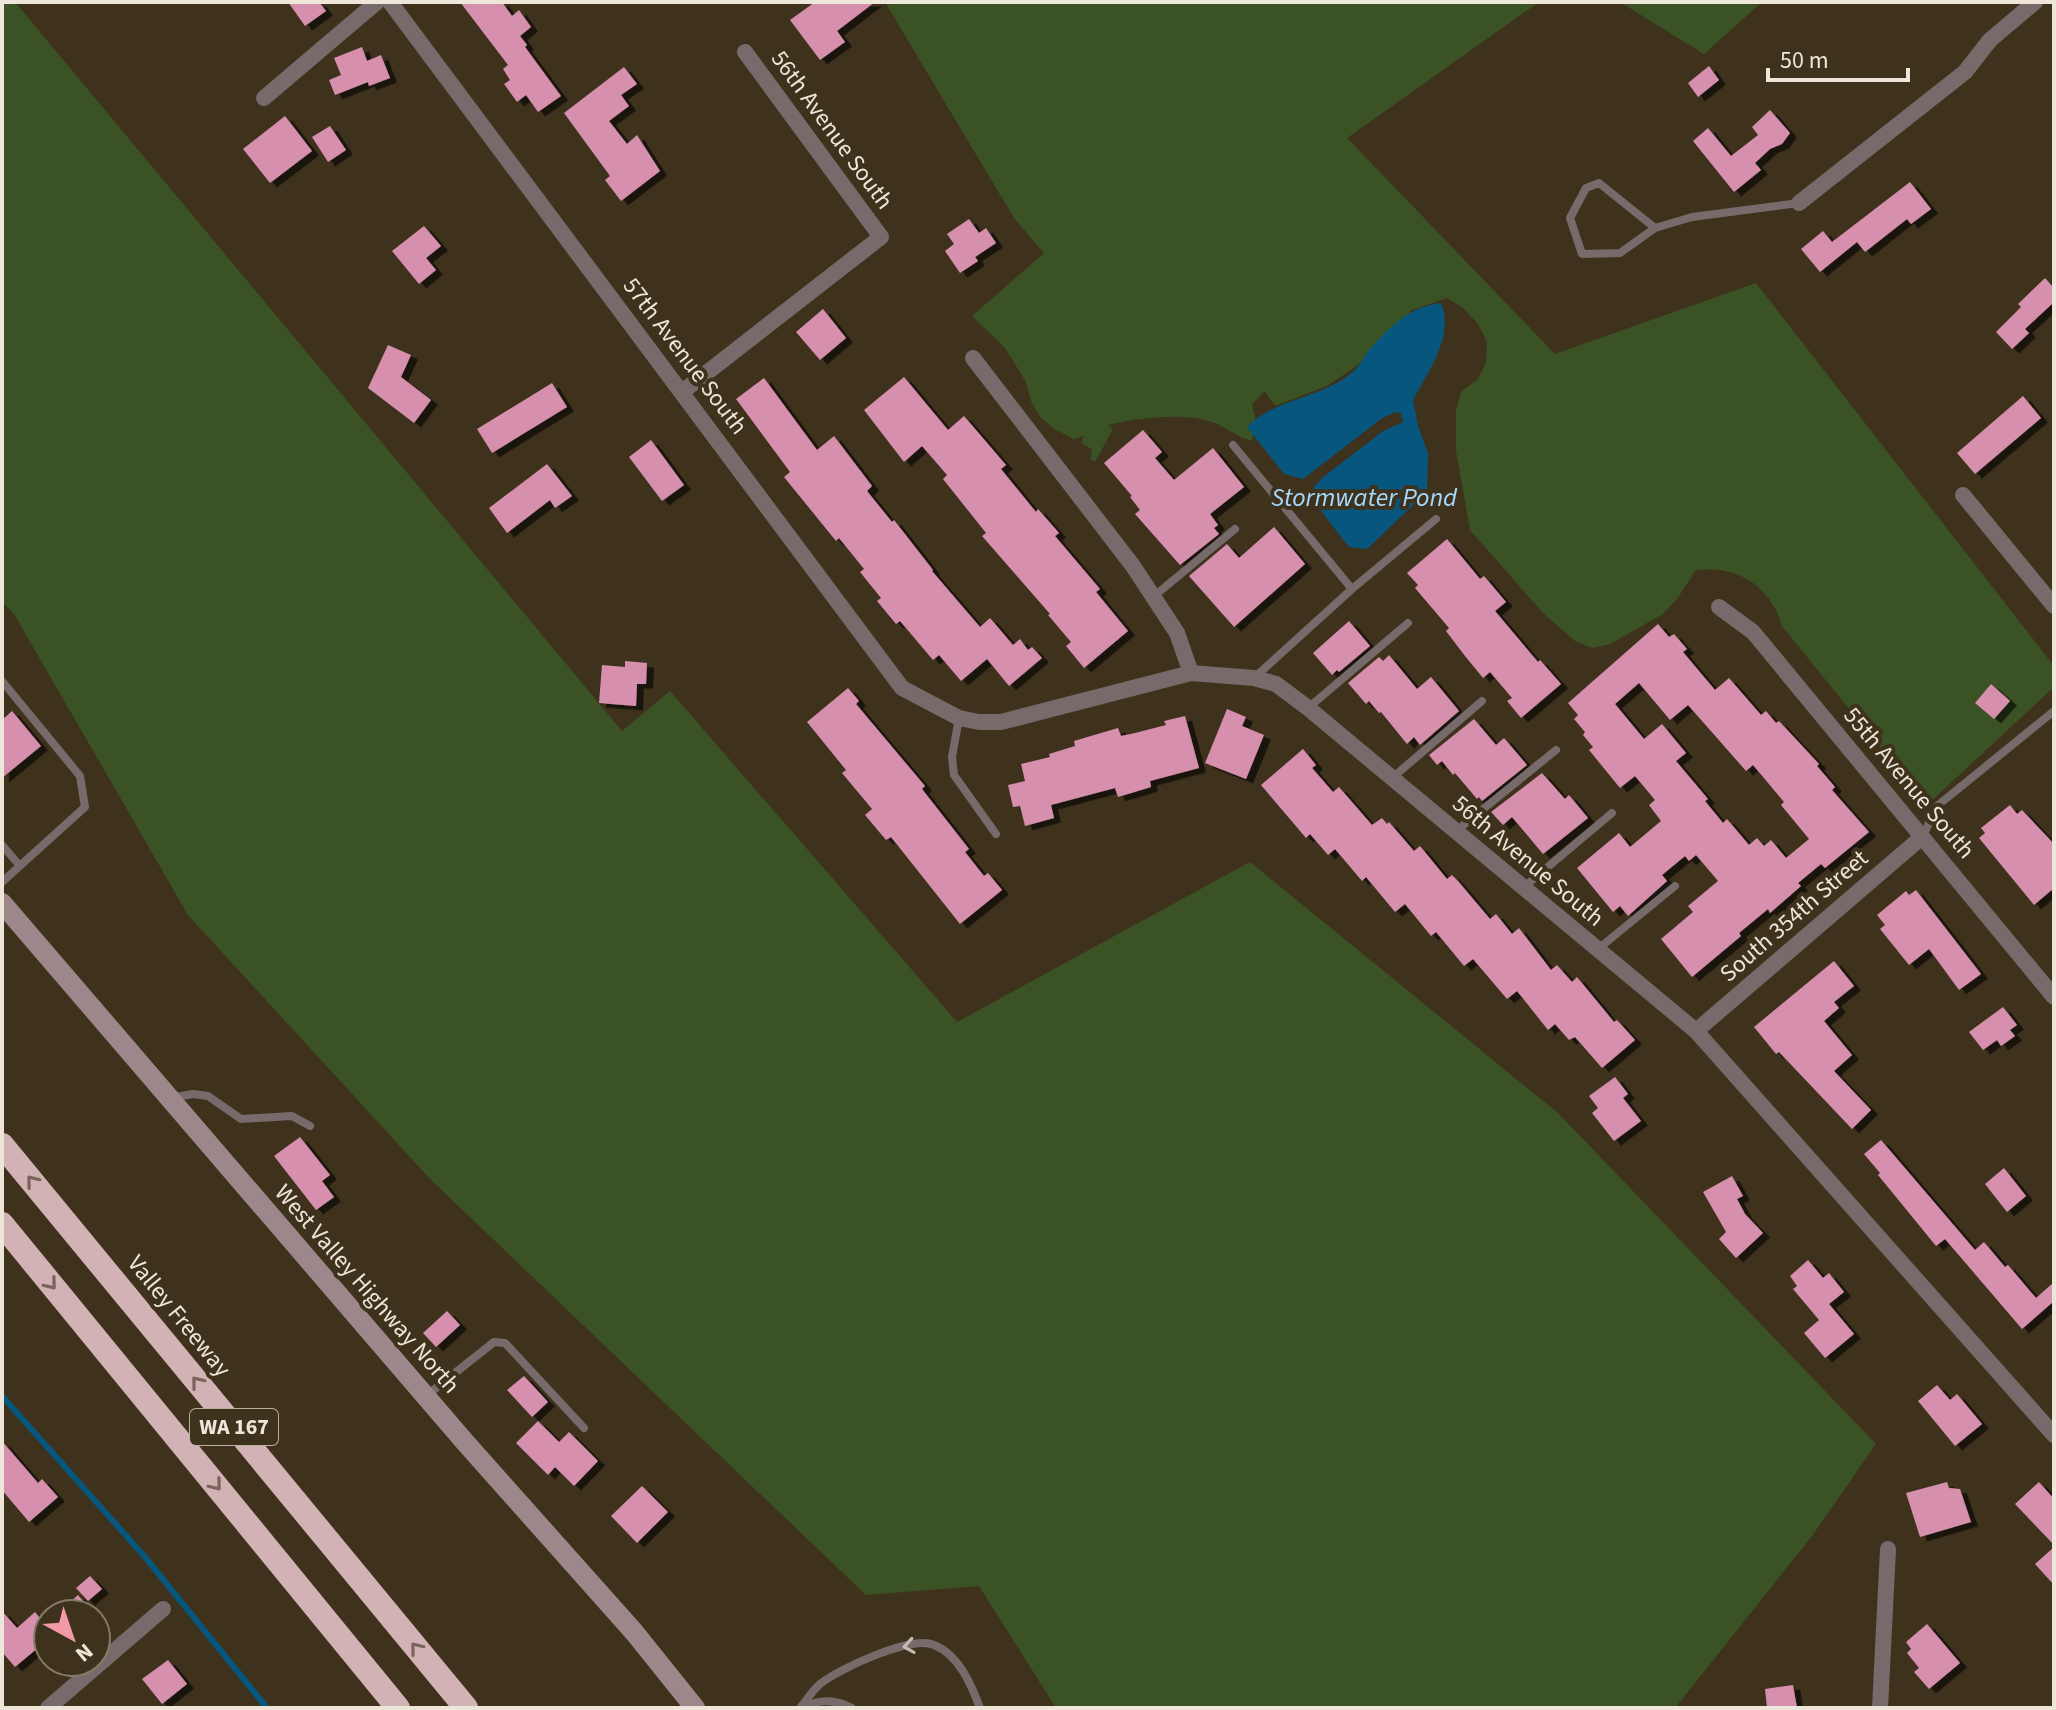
<svg xmlns="http://www.w3.org/2000/svg" width="2056" height="1710" font-family="'Source Sans 3',sans-serif">
  <style>
    .green { fill: #3b5224 }
    .water { fill: #07567d }
    .lines { fill: none; stroke-linecap: round; stroke-linejoin: round }
    .stream { stroke: #07567d; stroke-width: 6 }
    .building { fill: #d68fad; fill-rule: evenodd; filter: url(#shadow) }
    .lane { stroke: #776a6b; stroke-width: 8 }
    .street { stroke: #776a6b; stroke-width: 16 }
    .secondary { stroke: #9d878a; stroke-width: 20 }
    .highway { stroke: #d3b2b6; stroke-width: 24 }
    .oneway { stroke: #7a655a }
    .oneway2 { stroke: #c4bbb2 }
    .labels { text-anchor: middle; dominant-baseline: central; stroke-width: 8; stroke-linejoin: round; paint-order: stroke }
    .shield { fill: #3f321d; stroke: #bab0a1; stroke-width: 2 }
    .shield-label { font-size: 22px; font-weight: bold; fill: #eee6d9 }
    .street-label { font-size: 24px; fill: #eee6d9; stroke: #3f321d }
    .water-label { font-size: 26px; font-style: italic; fill: #a4d9fd; stroke: #3f321d }
  </style>
  <defs>
    <filter id="shadow"><feDropShadow dx="7" dy="4.5" stdDeviation="0" flood-color="#0009"/></filter>
  </defs>
  <rect width="100%" height="100%" fill="#3f321d"/>
  <path class="green" d="M2 2H15L622 731 670 691 957 1022 1250 862 1558 1113 1876 1444 1812 1536 1675 1708H1056L979 1586 866 1595 431 1180 188 915 14 614 2 602Z
    M885 2H1539L1347 138 1555 354 1756 283 2054 666V687L1927 805 1782 626C1771 586 1737 565 1696 570L1677 599 1663 614 1610 644 1592 648 1575 641 1543 613 1470 530 1456 451V411L1461 392 1478 379 1486 362 1487 342 1478 324 1463 308 1447 298 1412 310 1358 365 1327 386 1275 406 1265 391 1252 404 1256 422 1252 441C1238 437 1230 430 1217 424 1190 411 1137 418 1108 425L1113 429 1095 462 1090 459 1092 449 1081 443 1084 436 1074 439 1056 430 1041 418 1031 401 1026 382 1005 348 972 316 1044 253 1014 218Z
    M1620 2H1762L1704 54Z"/>
  <path class="water" d="M1441 303C1455 335 1428 372 1413 400L1418 426 1428 453 1427 492 1367 549 1349 547 1311 498 1314 487 1322 478 1383 431 1403 422 1401 413 1395 412 1381 419 1303 479 1284 474 1247 427C1276 397 1325 399 1356 369 1361 363 1365 355 1370 349 1390 326 1411 306 1441 303Z"/>
  <g class="lines">
    <path class="stream" d="M2 1396 145 1557 267 1708"/>
  </g>
  <path class="building" d="M288 2H319L326 11 305 26Z
    M460 2H502L512 16 519 10 531 27 520 36 527 45 525 47 561 96 538 112 526 95 517 102 504 84 510 80 503 69 508 65Z
    M815 2H875L837 31 845 42 820 60 790 20Z
    M362 47 367 61 381 55 390 78 369 86 368 82 335 95 329 80 341 75 334 58Z
    M1709 66 1719 80 1698 97 1688 83Z
    M624 67 637 84 621 95 629 106 609 121 627 144 637 135 660 171 621 201 605 180 610 176 564 113Z
    M1770 110 1790 133 1782 144 1770 149 1755 163 1761 170 1734 192 1693 141 1708 128 1731 156 1758 135 1752 127Z
    M285 116 312 151 270 183 243 149Z
    M330 126 346 150 328 162 312 137Z
    M1910 182 1931 209 1911 224 1907 219 1865 252 1857 242 1820 272 1801 249 1823 231 1832 242Z
    M969 219 979 233 986 228 996 243 975 257 978 261 960 273 945 251 954 244 947 234Z
    M424 226 441 246 426 258 436 270 419 284 392 251Z
    M2045 278 2054 288V302L2025 329 2029 333 2012 349 1996 332 2021 307 2018 304Z
    M823 309 846 338 820 360 796 332Z
    M388 345 411 355 401 377 431 400 414 423 368 388Z
    M904 377 948 430 964 416 1006 465 1001 469 1036 512 1038 509 1059 533 1055 536 1100 589 1096 592 1128 631 1084 668 1066 646 1071 642 1048 615 1050 614 982 536 986 533 943 479 947 475 922 446 904 462 864 410Z
    M764 378 817 450 834 436 872 486 867 491 892 522 894 520 933 570 932 571 980 627 990 618 1013 645 1020 639 1028 650 1032 647 1042 658 1009 686 987 659 961 681 939 655 933 660 900 621 896 624 877 601 881 598 860 572 864 569 839 538 836 541 784 477 790 472 736 399Z
    M552 383 567 407 492 453 477 429Z
    M2023 396 2041 418 1975 474 1957 453Z
    M1143 430 1162 452 1155 458 1174 480 1213 448 1244 487 1210 514 1218 525 1214 528 1219 534 1180 565 1135 514 1140 510 1130 497 1132 496 1104 463Z
    M651 440 684 485 662 501 629 457Z
    M547 464 572 496 555 508 550 500 507 533 489 508Z
    M1274 527 1305 564 1234 627 1189 576 1227 544 1239 558Z
    M1447 539 1480 579 1484 576 1506 602 1495 611 1538 662 1540 660 1561 684 1521 718 1507 701 1512 698 1490 672 1483 678 1465 656 1446 631 1449 628 1415 588 1418 585 1407 573Z
    M1349 621 1370 646 1339 672 1337 670 1332 675 1313 653Z
    M1658 624 1669 637 1674 634 1687 649 1683 652 1715 690 1729 678 1761 715 1766 711 1776 723 1779 721 1819 764 1817 766 1835 787 1832 790 1869 832 1825 868 1821 864 1798 883 1801 886 1770 913 1768 909 1739 933 1741 936 1692 977 1661 939 1693 912 1688 906 1718 881 1696 855 1689 861 1685 856 1662 875 1667 881 1628 916 1620 906 1613 912 1577 868 1619 833 1630 847 1661 821 1649 805 1655 800 1635 776 1620 788 1589 750 1593 747 1583 735 1585 732 1574 719 1578 715 1568 703ZM1639 683 1670 720 1688 705 1746 771 1753 765 1784 802 1781 805 1809 839 1786 858 1771 840 1764 846 1757 838 1749 845 1727 819 1723 823 1705 801 1708 799 1676 761 1686 753 1662 724 1644 739 1615 704Z
    M1389 655 1417 689 1431 677 1459 711 1420 745 1414 737 1407 744 1381 712 1379 713 1369 701 1366 704 1348 683 1379 657 1383 661Z
    M625 661 647 663 646 684H637L636 706 599 703 602 665 625 667Z
    M1991 684 2010 701 1994 719 1975 703Z
    M848 688 859 701 856 704 925 786 922 789 969 849 965 852 984 876 988 873 1002 890 960 924 891 837 886 840 865 815 872 809 842 773 846 770 807 722Z
    M1227 709 1246 717 1242 726 1264 735 1246 779 1205 763Z
    M12 711 41 746 2 778V720Z
    M1185 716 1199 768 1150 781 1151 787 1118 797 1115 788 1051 805 1054 818 1025 826 1020 806 1013 807 1008 785 1025 781 1021 764 1050 757 1049 754 1075 746 1074 741 1118 728 1121 736 1135 733 1166 725 1164 721Z
    M1474 719 1496 745 1504 738 1527 765 1482 801 1479 797 1477 799 1455 773 1453 775 1442 761 1437 765 1429 755Z
    M1303 749 1316 765 1312 768 1333 792 1339 787 1372 825 1382 818 1387 824 1389 822 1414 851 1420 846 1447 879 1452 875 1458 881 1490 919 1496 914 1512 934 1519 928 1551 970 1557 965 1572 982 1577 977 1614 1022 1617 1020 1635 1040 1602 1068 1575 1037 1569 1040 1555 1024 1548 1030 1517 991 1507 999 1473 959 1464 966 1436 932 1431 936 1405 904 1395 912 1366 877 1362 881 1335 849 1328 855 1310 834 1306 838 1261 785Z
    M1542 773 1565 799 1569 795 1588 818 1543 854 1512 817 1503 825 1491 812Z
    M2010 805 2017 814 2022 810 2054 844V888L2034 905 1979 838 1985 833 1981 828Z
    M1916 890 1981 974 1959 990 1929 949 1909 965 1880 929 1885 925 1877 915 1906 891 1909 895Z
    M1834 961 1854 986 1834 1002 1839 1008 1824 1021 1852 1055 1834 1071 1871 1110 1852 1129 1779 1052 1776 1054 1754 1027Z
    M2003 1007 2017 1025 2010 1030 2015 1036 2001 1046 1997 1040 1983 1050 1969 1032Z
    M1615 1077 1628 1094 1623 1098 1641 1121 1614 1141 1592 1113 1598 1108 1589 1096Z
    M300 1137 330 1175 322 1181 334 1197 316 1210 274 1156Z
    M1881 1140 1975 1250 1984 1242 2005 1267 2008 1265 2036 1298 2054 1282V1301L2022 1329 1945 1239 1936 1246 1878 1175 1880 1173 1864 1154Z
    M2004 1168 2026 1196 2007 1212 1985 1184Z
    M1732 1176 1743 1196 1737 1199 1745 1214 1763 1233 1736 1258 1719 1239 1726 1232 1703 1192Z
    M1808 1260 1823 1278 1829 1273 1844 1292 1829 1304 1854 1334 1825 1358 1804 1333 1819 1320 1793 1289 1797 1286 1790 1276Z
    M447 1311 460 1325 436 1347 423 1333Z
    M524 1376 548 1402 532 1417 507 1390Z
    M1937 1385 1950 1400 1957 1394 1982 1424 1955 1446 1918 1401Z
    M538 1421 559 1442 569 1432 598 1461 574 1486 555 1467 548 1475 516 1443Z
    M2 1441 38 1483 42 1479 58 1497 29 1522 2 1490Z
    M1947 1482 1949 1488 1960 1489 1971 1522 1920 1537 1906 1493Z
    M2039 1482 2054 1499V1545L2015 1504Z
    M642 1486 668 1512 637 1543 611 1516Z
    M2054 1547V1585L2035 1564Z
    M90 1576 102 1589 88 1601 76 1588Z
    M78 1595 94 1614H57Z
    M2 1611 17 1628 35 1612 48 1628V1655L40 1646 15 1667 2 1652Z
    M1927 1624 1960 1663 1929 1689 1914 1672 1919 1668 1907 1653 1911 1649 1906 1642Z
    M168 1660 187 1684 162 1704 142 1679Z
    M1793 1685 1797 1708H1767L1765 1689Z"/>
  <g class="lines">
    <path class="lane" d="M1655 228 1599 183 1586 188 1570 218 1582 254 1620 253 1655 228 1692 217 1799 203
      M1233 445 1352 589
      M1153 597 1235 529
      M1254 678 1352 589 1436 519
      M2 681 80 776 85 807 2 882
      M1308 708 1408 623
      M959 718 952 757 954 775 996 834
      M1392 778 1482 701
      M1456 831 1556 750
      M1923 836 1937 806 2054 711
      M2 845 20 866
      M1524 887 1612 813
      M1598 949 1675 886
      M170 1098 193 1094 208 1096 241 1119 292 1116 310 1126
      M426 1396 494 1342 505 1343 584 1428
      M800 1708C806 1701 812 1691 820 1684 838 1669 912 1635 934 1645 959 1655 971 1684 980 1708
      M804 1708C818 1698 837 1700 852 1708"/>
    <path class="street" d="M390 2 902 688 959 718 979 722H1001L1191 673 1254 678 1276 684 1308 708 1696 1031 2054 1435
      M264 98 377 2
      M1799 203 1965 72 1990 40 2035 2
      M973 358 1133 566 1177 633 1191 673
      M682 392 881 237 745 52
      M1963 495 2054 606
      M1719 607 1753 632 2054 997
      M1696 1031 1922 837
      M48 1708 163 1609
      M1880 1708 1888 1549"/>
    <path class="secondary" d="M2 903 464 1441 634 1632 695 1708"/>
    <path class="highway" d="M2 1145 466 1708
      M2 1224 398 1708"/>
  </g>
  <defs><path id="oneway-chevron" d="M-2-3.5L2.5 0L-2 3.5" fill="none" stroke-width="1.6" stroke-linecap="round" stroke-linejoin="round" transform="scale(2)"/></defs>
  <g class="oneway">
    <use href="#oneway-chevron" transform="translate(32 1181) rotate(-129)"/>
    <use href="#oneway-chevron" transform="translate(51 1284) rotate(51)"/>
    <use href="#oneway-chevron" transform="translate(197 1382) rotate(-129)"/>
    <use href="#oneway-chevron" transform="translate(216 1485) rotate(51)"/>
    <use href="#oneway-chevron" transform="translate(416 1648) rotate(-129)"/>
  </g>
  <use class="oneway2" href="#oneway-chevron" transform="translate(909 1646) rotate(171)"/>
  <g class="labels">
    <rect class="shield" x="190" y="1409" width="88" height="36" rx="6"/>
    <g class="shield-label">
      <text x="234" y="1427">WA 167</text>
    </g>
    <g class="street-label">
      <text transform="translate(832 130) rotate(54)">56th Avenue South</text>
      <text transform="translate(685 356) rotate(53)">57th Avenue South</text>
      <text transform="translate(1909 783) rotate(50)">55th Avenue South</text>
      <text transform="translate(1528 861) rotate(40)">56th Avenue South</text>
      <text transform="translate(1794 916) rotate(-41)">South 354th Street</text>
      <text transform="translate(367 1289) rotate(49)">West Valley Highway North</text>
      <text transform="translate(179 1316) rotate(51)">Valley Freeway</text>
    </g>
    <g class="water-label">
      <text x="1364" y="497">Stormwater Pond</text>
    </g>
  </g>
  <rect width="2056" height="1710" fill="none" stroke="#eee6d9" stroke-width="8"/>
  <g transform="translate(72 1638) rotate(140)"><circle r="38" fill="#3f321d" stroke="#857a68" stroke-width="2"/>
  <path d="M0-6L14 30L0 20L-14 30Z" fill="#f39aa9"/>
  <text y="-12" font-size="22" font-weight="bold" text-anchor="middle" fill="#eee6d9">N</text>
  </g>
  <path d="M1768 68v12h140v-12" fill="none" stroke="#eee6d9" stroke-width="4"/>
  <text x="1780" y="68" font-size="24" fill="#eee6d9" stroke="#3f321d" stroke-width="6" paint-order="stroke">50 m</text>
</svg>
